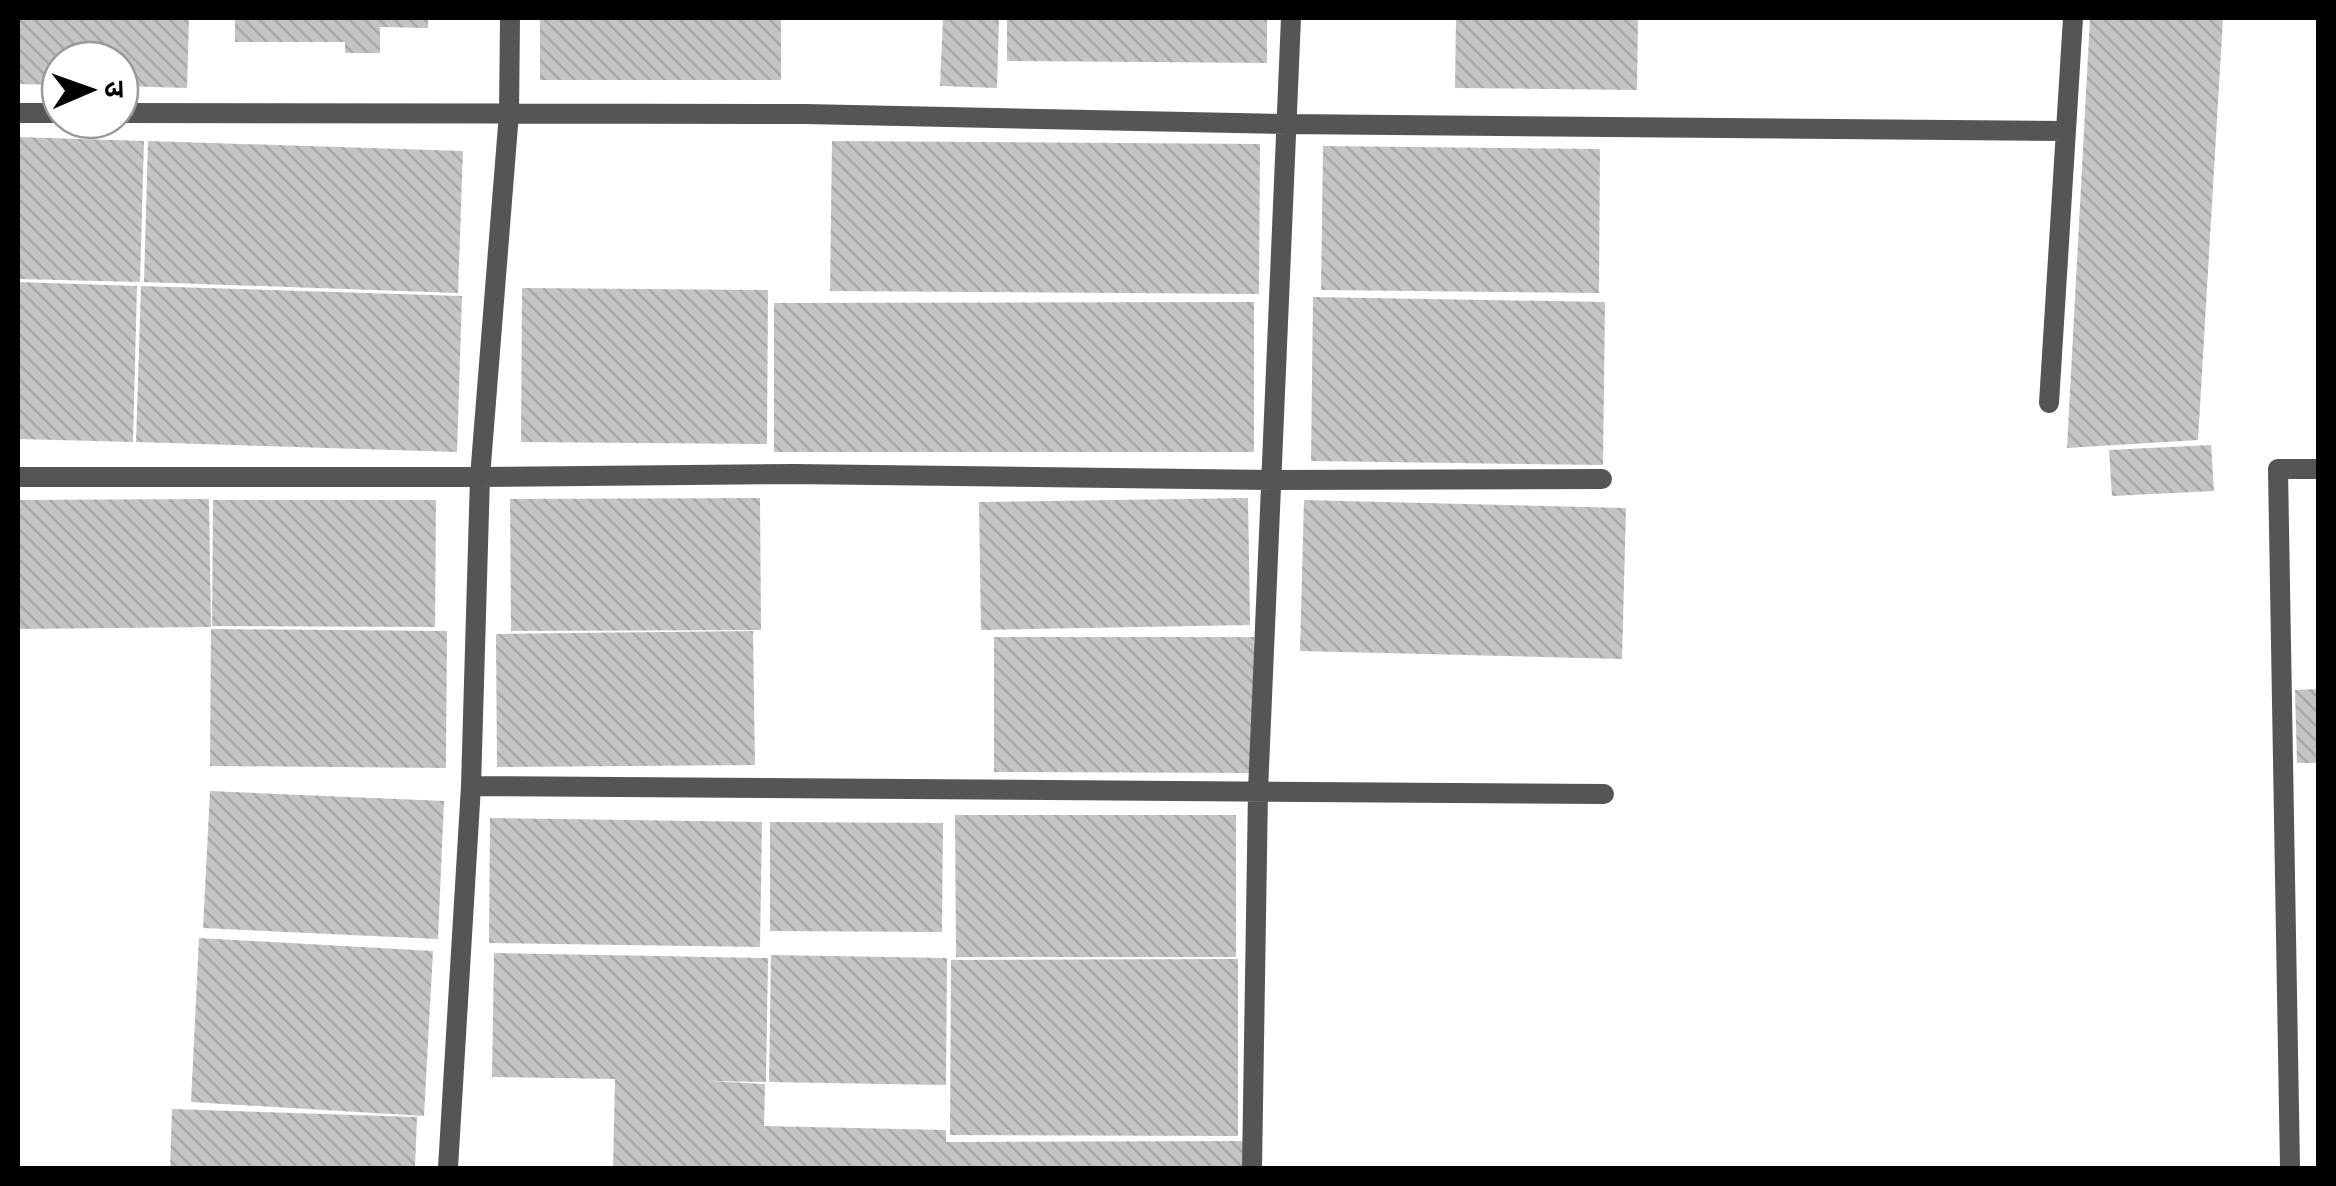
<svg xmlns="http://www.w3.org/2000/svg" width="2336" height="1186" font-family="'Fira Sans','Noto Sans Devanagari',sans-serif">
  <style>
    .building { fill: url(#building-back-hatch) }
    .lines { fill: none; stroke-linecap: round; stroke-linejoin: round }
    .service { stroke: #555; stroke-width: 20 }
    .minor { stroke: #555; stroke-width: 20 }
  </style>
  <defs>
    <pattern id="building-back-hatch" width="6" height="6" patternUnits="userSpaceOnUse" patternTransform="scale(2.5)"><rect width="6" height="6" fill="#c4c4c4"/><path d="M-1 5l2 2M0 0l6 6M5-1l2 2" fill="none" stroke="#a7a7a7"/></pattern>
  </defs>
  <rect width="100%" height="100%" fill="#fff"/>
  <path class="building" d="M18 18H189L187 88 120 86V60H60V85L18 84Z
    M235 18H428V28L380 27V53H345V42H235Z
    M540 18H781V80H540Z
    M943 18H999L997 88 940 86Z
    M1007 18H1267V63L1007 61Z
    M1456 18H1638L1637 90 1455 88Z
    M2090 18H2223L2198 440 2067 448Z
    M18 137 144 141 140 282 18 279Z
    M148 141 463 151 458 293 144 282Z
    M832 141 1260 144 1259 294 830 291Z
    M1323 146 1600 149 1599 293 1321 290Z
    M18 282 137 286 133 442 18 439Z
    M141 286 462 296 457 452 136 442Z
    M522 288 768 290 767 444 521 442Z
    M1313 297 1605 302 1603 465 1311 461Z
    M1254 302V452H774V303Z
    M2211 445 2214 491 2112 496 2109 450Z
    M760 498 761 630 511 631 510 499Z
    M1248 498 1250 625 981 630 979 502Z
    M209 499 211 627 18 629V500Z
    M213 500H436L435 627 212 626Z
    M1304 500 1626 508 1622 659 1300 651Z
    M211 629 447 631 446 768 210 766Z
    M753 631 755 765 497 767 496 634Z
    M994 637H1254L1253 773 994 772Z
    M2318 689V763H2297L2295 690Z
    M210 791 444 801 438 939 203 928Z
    M955 815H1236V957H956Z
    M490 818 762 822 760 947 489 943Z
    M770 822 943 823 942 932 770 931Z
    M199 938 433 951 424 1116 191 1102Z
    M494 953 768 958 766 1082 707 1081 765 1084 764 1126 946 1130V1142L1244 1141 1243 1168H613L615 1079 492 1077Z
    M771 955 947 958 946 1085 769 1082Z
    M1238 959V1136L950 1135 951 960Z
    M172 1109 417 1117 415 1168H170Z"/>
  <g class="lines">
    <path class="service" d="M2290 1168 2278 469H2318"/>
    <path class="minor" d="M18 113H60
      M120 113 805 114 1287 124 2065 131
      M2049 403 2073 18
      M18 477H480L792 474 1271 480 1602 479
      M471 786 1604 794
      M448 1168 471 786 480 477 509 113 510 18
      M1252 1168 1258 791 1291 18"/>
  </g>
  <rect width="2336" height="1186" fill="none" stroke="#000000" stroke-width="40"/>
  <g transform="translate(90 90) rotate(88)"><circle r="48" fill="#ffffff" stroke="#999999" stroke-width="2.5"/>
  <path d="M0-8L18 38L0 25L-18 38Z" fill="#000000"/>
  <text y="-15" font-size="28" font-weight="bold" text-anchor="middle" fill="#000000">उ</text>
  </g>
</svg>
